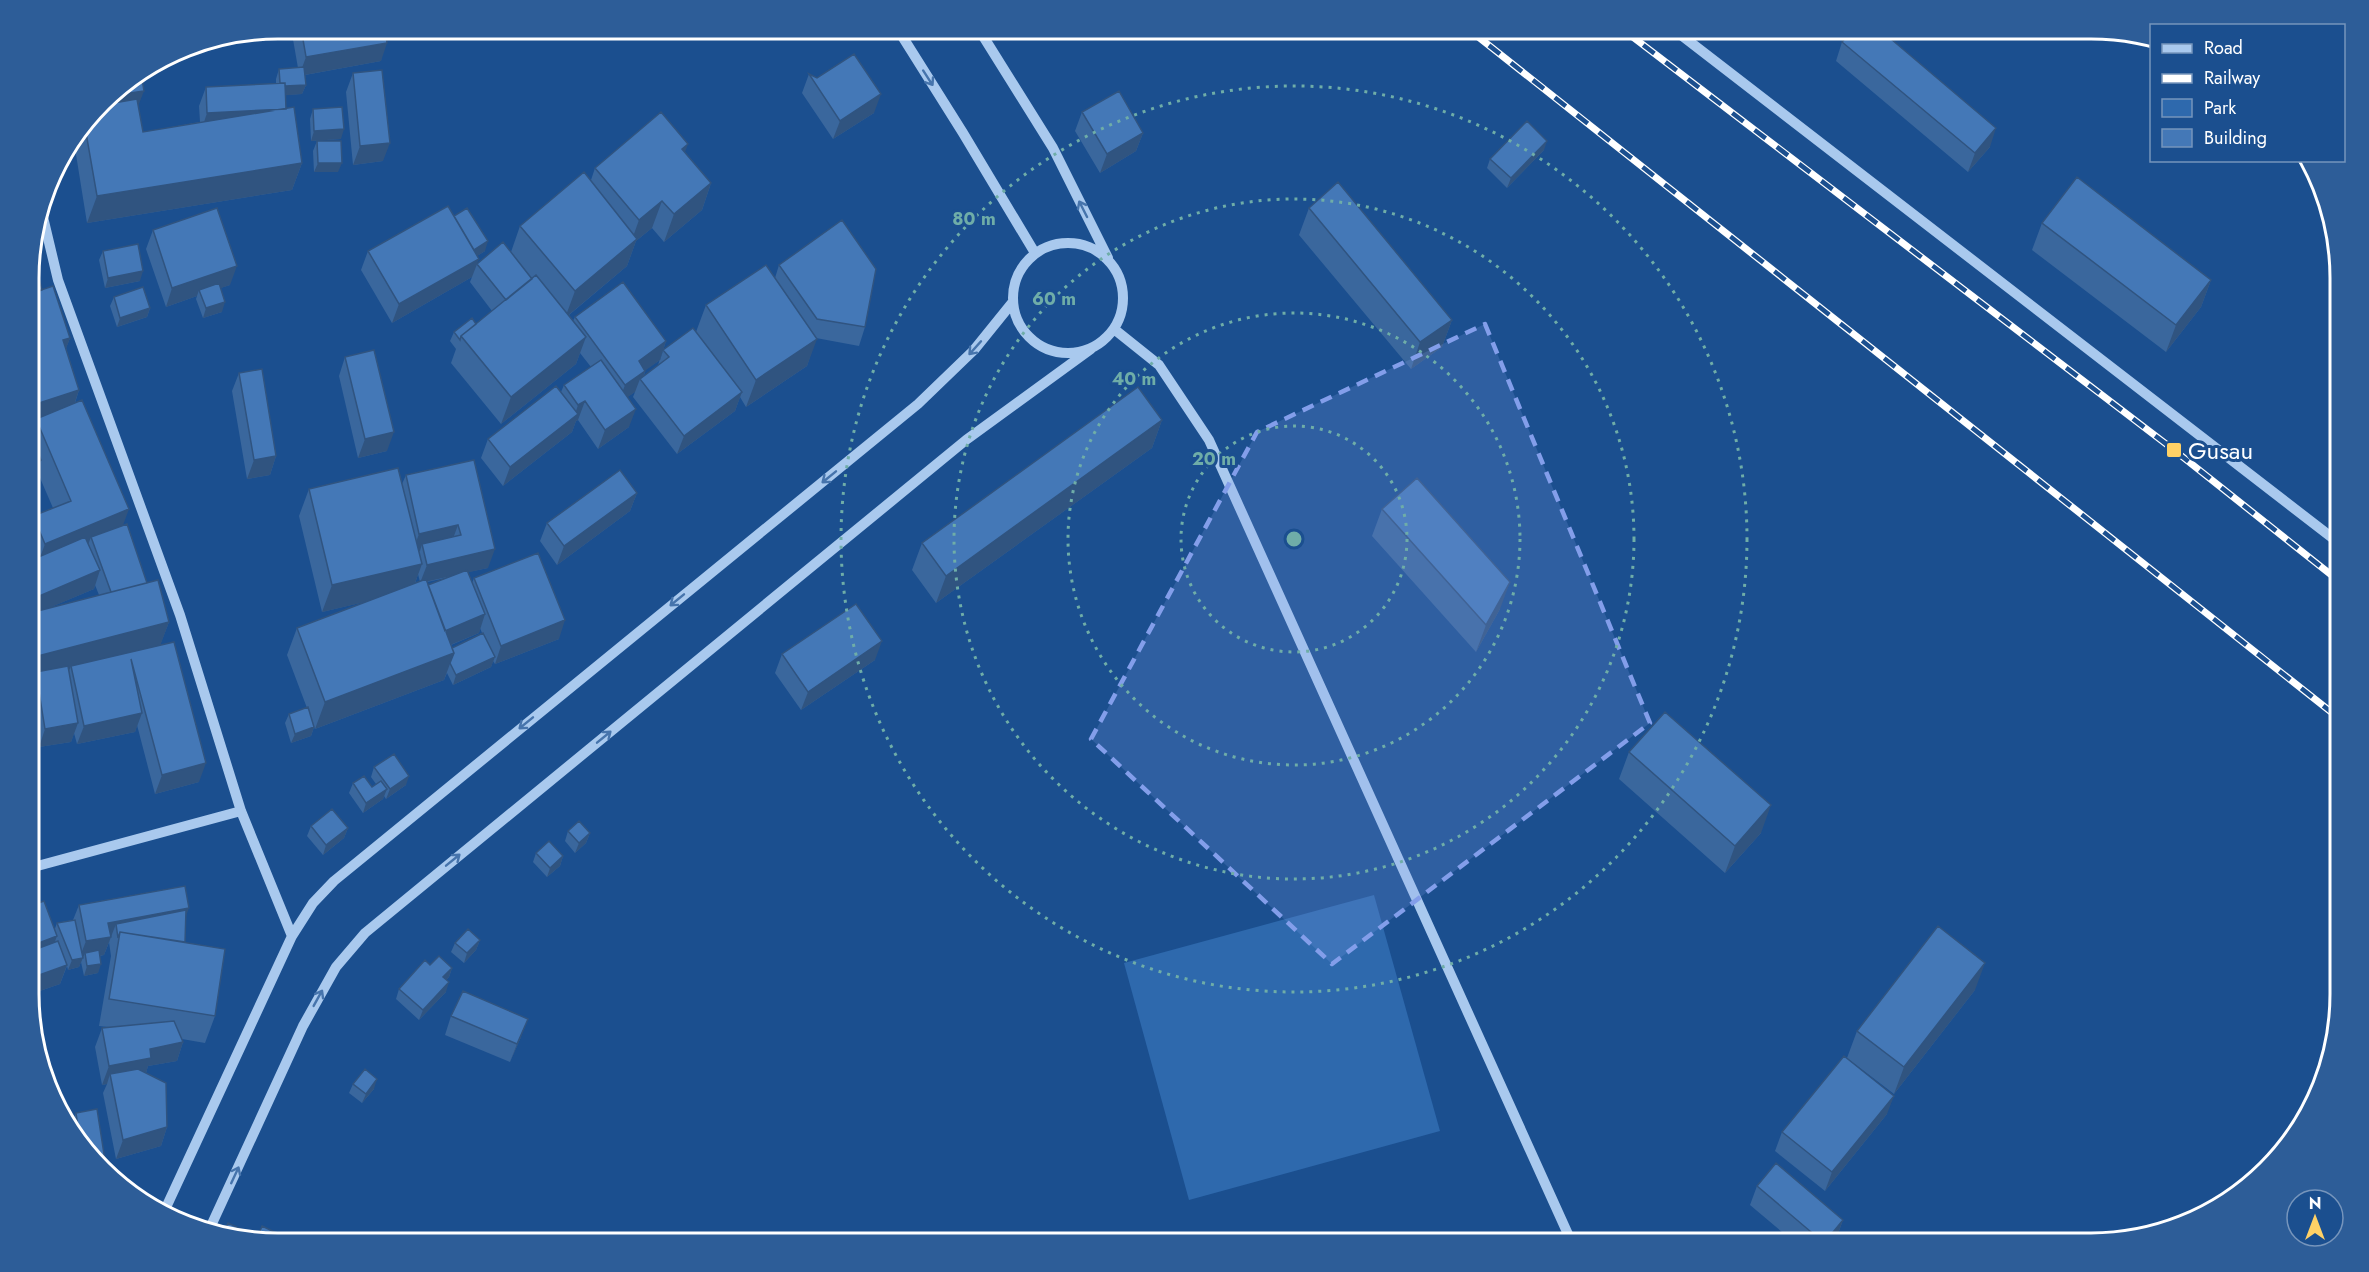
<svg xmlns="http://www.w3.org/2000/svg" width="2369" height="1272" font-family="Jost,sans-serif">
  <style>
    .green { fill: #2e69ad }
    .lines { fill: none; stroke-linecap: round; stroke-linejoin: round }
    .minor { stroke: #a9c9ee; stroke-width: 10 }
    .rail-casing { stroke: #fff; stroke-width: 7 }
    .rail { stroke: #1b4f8f; stroke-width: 4.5; stroke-dasharray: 14; stroke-linecap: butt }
    .wall { fill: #3a679d; fill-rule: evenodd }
    .shaded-wall { fill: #305480 }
    .building { fill: #4478b7; stroke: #305480; stroke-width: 1.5 }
    .oneway { stroke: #4674ac }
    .marked { fill: #839eea; fill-opacity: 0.2; stroke: #839eea; stroke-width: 4.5; stroke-dasharray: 12 8; stroke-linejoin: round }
    .ring { fill: none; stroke: #6fada8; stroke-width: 3; stroke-dasharray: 3 6 }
    .poi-dot { fill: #ffd166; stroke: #1b4f8f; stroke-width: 2 }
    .labels { text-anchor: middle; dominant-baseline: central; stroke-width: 6; stroke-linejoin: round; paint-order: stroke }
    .poi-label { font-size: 24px; fill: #fff; stroke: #1b4f8f; text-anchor: start }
    .rim { fill: none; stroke: #fff; stroke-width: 3 }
    .centre { fill: #6fada8; stroke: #1b4f8f; stroke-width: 3 }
    .ring-label { font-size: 18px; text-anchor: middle; font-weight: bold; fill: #6fada8; stroke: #1b4f8f; stroke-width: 6; stroke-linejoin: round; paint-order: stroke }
  </style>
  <rect width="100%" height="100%" fill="#1b4f8f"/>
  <path class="green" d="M1374 895 1440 1131 1189 1200 1124 963Z"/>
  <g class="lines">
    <path class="minor" d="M897 28 963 133 1035 253
      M978 28 1053 148 1108 258
      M1672 28 2339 543
      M42 213 58 280 180 615 241 811 292 936
      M1013 298a55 55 0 1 1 110 0a55 55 0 1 1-110 0Z
      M1114 329 1159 365 1209 440 1572 1243
      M30 868 241 811
      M163 1214 292 936 313 903 334 881 918 404 974 350 1012 303
      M210 1228 303 1026 336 967 365 933 966 440 1091 349"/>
    <g class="rail-casing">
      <path id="rail" d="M1467 28 2340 719
        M1621 28 2174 450 2339 581"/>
    </g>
    <use href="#rail" class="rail"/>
  </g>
  <path class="wall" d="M291 28H385L381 61 305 75 306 85 302 94 285 95 286 109 302 163 292 190 87 223 74 142 113 91 138 106 143 132 200 122 199 106 206 87 276 84V79L279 69 298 68Z
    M1842 42 1990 147 1968 172 1836 61Z
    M353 73 383 161 353 165 346 92Z
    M809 74 874 113 833 139 802 93Z
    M313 109 341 139 311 141 310 119Z
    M1082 112 1143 133 1136 151 1100 173 1075 131Z
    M317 141 338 172H314L313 151Z
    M1544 150 1507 188 1487 168 1490 159Z
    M685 152 711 183 702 210 664 242 652 228 636 241 627 266 569 315 573 321 575 317 666 341 660 360 645 370 644 376 658 365 663 350 696 332 706 305 775 278 779 265 865 327 859 346 816 338 807 366 746 407 740 397 735 411 677 454 633 397 635 392 627 397 629 427 598 449 578 420 576 421 572 432 503 486 481 458 488 439 561 392 564 385 591 367 580 353 576 364 501 424 451 363 456 349 450 341 454 332 476 324 492 311 470 282 472 277 392 323 361 270 368 251 454 216 485 251 477 256V264L511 252 520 226 591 180 595 168Z
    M1309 208 1452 320 1442 347 1411 369 1299 235Z
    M2042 223 2211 280 2201 307 2166 352 2032 250Z
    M153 230 230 285 220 288 222 312 203 318 196 299 197 296 166 307 146 249Z
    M103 251 140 281 105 288 99 260Z
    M29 261 42 290 70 338 66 348 79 390 75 403 123 526 147 583 169 622 160 645 199 782 155 794 137 725 135 732 77 744 74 733 71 742 39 747 34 719 32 725 30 749V526L33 516 53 508 37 471 34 479 30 434 32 429 29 430ZM95 585 99 595 46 609 94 589Z
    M114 297 150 308 147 317 117 327 110 306Z
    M345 357 387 451 358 458 339 376Z
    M239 373 276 456 270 475 247 479 232 391Z
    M1162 420 1152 448 936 603 912 570 922 543Z
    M474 460 488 568 468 572 472 583 474 578 559 639 495 664 493 661 491 667 453 685 447 673 444 680 315 729 314 727 311 736 291 743 285 723 289 714 307 708 287 655 297 628 368 601 322 612 299 516 309 489 402 484 406 475ZM418 574 420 582 415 584ZM450 577 428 585 427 582ZM480 628 482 633 452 648 451 645 479 633Z
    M637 493 630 511 557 565 540 541 547 523Z
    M1382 509 1500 609 1476 652 1372 536Z
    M782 654 875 660 801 710 775 673Z
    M1629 752 1761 833 1725 873 1619 779Z
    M374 767 406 785 386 799 384 796 383 799 363 813 349 793 353 783 372 787 376 784 371 777Z
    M311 826 348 828 344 838 323 855 307 836Z
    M568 831 590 833 586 843 575 853 565 841Z
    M536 853 563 856 560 866 547 877 533 862Z
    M79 905 186 917 184 942 215 1016 205 1043 182 1039 183 1042 177 1061 148 1066 146 1073 167 1127 161 1146 116 1159 103 1093 107 1084 102 1085 95 1047 102 1028 108 1027 99 1026 111 956 109 942 110 940 104 955 100 956 98 973 84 976 81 962 82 959 79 967 68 970 67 966 60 984 31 994 57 923 73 920Z
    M480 940 476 950 464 963 451 952 455 943Z
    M430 965 452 968 449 977 446 980V992L419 1020 396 999 399 989Z
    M1975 990 1894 1094 1847 1058 1857 1031Z
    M451 1016 521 1037 510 1062 445 1035Z
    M353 1084 374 1089 362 1103 349 1093Z
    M76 1113 106 1167 80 1146 70 1128Z
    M1887 1114 1825 1191 1775 1151 1782 1132Z
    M1757 1186 1843 1220 1836 1239 1833 1243H1795L1750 1205Z"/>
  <path class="shaded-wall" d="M387 43 381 61 299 76 306 57Z
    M306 85 302 94 277 96 281 86Z
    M144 91 137 109 94 116 109 96Z
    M881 94 874 113 833 139 840 121Z
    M286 109 201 131 207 113Z
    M1996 128 1990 147 1968 172 1975 153Z
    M344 129 341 139 311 141 314 131Z
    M1143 133 1136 151 1100 173 1107 154Z
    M1547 141 1544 150 1507 188 1511 178Z
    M390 143 383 161 353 165 360 146Z
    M688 144 678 171 682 149Z
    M302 163 292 190 87 223 97 196Z
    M318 163H342L338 172H314Z
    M711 183 702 210 664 242 674 214Z
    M662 201 652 228 636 241 627 266 565 318 575 291 630 245 639 220Z
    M488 241 485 251 471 260 474 250Z
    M479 259 472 277 392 323 399 304Z
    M237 266 230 285 201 295 199 290 197 296 166 307 172 288Z
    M143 271 140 281 105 288 108 278Z
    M2211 280 2201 307 2166 352 2176 325Z
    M225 302 222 312 203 318 206 308Z
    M150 308 147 317 117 327 120 318Z
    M1452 320 1442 347 1411 369 1420 342Z
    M586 337 576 364 501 424 511 397Z
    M70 338 60 365 63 340Z
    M817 339 807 366 746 407 756 380Z
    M666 341 660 360 632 380 639 361Z
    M645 371 642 381 640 379 635 392 618 404 625 385Z
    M79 390 70 417 36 419 32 429 29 430 30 406Z
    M742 392 735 411 677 454 684 436Z
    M585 401 578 420 576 421 572 432 503 486 510 467 574 417 578 405Z
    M636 409 629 427 598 449 605 430Z
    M1162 420 1152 448 936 603 946 576Z
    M394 432 387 451 358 458 365 439Z
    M276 456 270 475 247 479 254 460Z
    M41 460 34 479 30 481 29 465Z
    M637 493 630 511 557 565 564 546Z
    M129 509 119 536 91 537 86 550 35 571 45 544Z
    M458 525 451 544H422L420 551 412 553 419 534Z
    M495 549 488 568 420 583 427 565Z
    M422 564 412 591 322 612 332 585Z
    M100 570 94 589 30 616V600Z
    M1510 582 1500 609 1476 652 1486 625Z
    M485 614 479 633 438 650 445 631Z
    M565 620 559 639 495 664 501 646Z
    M169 622 159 649 71 666 68 673 36 672 32 682H30V658Z
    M882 641 875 660 801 710 808 692Z
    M454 653 444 680 315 729 325 702Z
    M495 657 491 667 453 685 456 675Z
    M39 692 33 709 38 707 31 726H30V703L34 693Z
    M142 713 135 732 77 744 84 726Z
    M78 723 71 742 39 747 45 729Z
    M314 727 311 736 291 743 295 734Z
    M35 735 30 749V737Z
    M206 763 199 782 155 794 162 775Z
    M409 776 406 785 386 799 390 789Z
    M387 789 383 799 363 813 366 803Z
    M1771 805 1761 833 1725 873 1735 846Z
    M348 828 344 838 323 855 326 845Z
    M590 833 586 843 575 853 579 843Z
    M563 856 560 866 547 877 550 868Z
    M189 908 182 927 120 932 116 924 104 955 86 958 85 953 79 967 68 970 72 960 79 959 86 941 108 923Z
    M57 936 50 955 31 962V946Z
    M480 940 476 950 464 963 467 953Z
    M1985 963 1975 990 1894 1094 1904 1067Z
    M101 964 98 973 84 976 87 966Z
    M67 965 60 984 31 994V978Z
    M452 968 449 977 440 987 443 977Z
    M449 982 446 992 419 1020 423 1010Z
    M528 1019 521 1037 510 1062 517 1044Z
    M183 1042 177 1061 148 1066 145 1077 110 1074 107 1084 102 1085 109 1066 150 1049Z
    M377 1079 374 1089 362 1103 366 1094Z
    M1894 1096 1887 1114 1825 1191 1832 1172Z
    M167 1127 161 1146 116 1159 123 1140Z
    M1843 1220 1836 1239 1833 1243H1824Z"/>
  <path class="building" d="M301 28H385L387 43 306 57Z
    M1854 28H1878L1996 128 1975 153 1842 42Z
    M854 54 881 94 840 121 809 74 817 78Z
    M304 67 306 85 285 86V83H280L279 69Z
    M382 70 390 143 360 146 353 73Z
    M141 73 144 91 109 96 113 91Z
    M285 83 286 109 207 113 206 87Z
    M1119 91 1143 133 1107 154 1082 112Z
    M137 99 143 132 294 107 302 163 97 196 85 127 102 105Z
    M342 107 344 129 314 131 313 109Z
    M661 112 688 144 682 149 711 183 674 214 662 201 639 220 595 168Z
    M1527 121 1547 141 1511 178 1490 159Z
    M317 141H341L342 163H318Z
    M584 172 637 239 575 291 520 226Z
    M2077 177 2211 280 2176 325 2042 223Z
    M1338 182 1452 320 1420 342 1309 208Z
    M448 206 479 259 399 304 368 251Z
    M217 208 237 266 172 288 153 230Z
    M467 208 488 241 474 250 454 216Z
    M842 220 876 269 865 327 817 319 779 265Z
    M503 242 532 279 506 300 477 264Z
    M138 244 143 271 108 278 103 251Z
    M32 252 42 290 29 294V261Z
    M766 265 817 339 756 380 706 305Z
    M536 275 586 337 511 397 461 336Z
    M623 282 666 341 639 361 645 371 625 385 575 317Z
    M219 283 225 302 206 308 199 290Z
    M53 286 70 338 63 340 79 390 30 406 29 294Z
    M143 287 150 308 120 318 114 297Z
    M472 318 476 324 461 336 460 340 454 332Z
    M693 328 742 392 684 436 640 379 669 357 663 350Z
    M374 350 394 432 365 439 345 357Z
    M601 360 636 409 605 430 585 401 578 405 564 385Z
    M262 369 276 456 254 460 239 373Z
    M556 386 578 414 510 467 488 439Z
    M1138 387 1162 420 946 576 922 543Z
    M82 400 129 509 45 544 33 516 71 501 36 419Z
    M29 432 41 460 29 465Z
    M474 460 495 549 427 565 422 544 461 535 458 525 419 534 406 475Z
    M398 468 422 564 332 585 309 489Z
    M620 470 637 493 564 546 547 523Z
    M1417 478 1510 582 1486 625 1382 509Z
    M127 524 147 583 111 592 91 537Z
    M85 537 100 570 30 600V547L34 559Z
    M538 553 565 620 501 646 474 578Z
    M467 570 485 614 445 631 428 585Z
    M426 579 454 653 325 702 297 628Z
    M158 580 169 622 30 658V613Z
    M856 604 882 641 808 692 782 654Z
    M483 633 495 657 456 675 450 663 454 653 452 648Z
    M174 642 206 763 162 775 131 659 142 713 84 726 71 666Z
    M68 666 78 723 45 729 39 692 34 693 38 707 30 710V673L33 672 38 689 36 672Z
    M308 707 314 727 295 734 289 714Z
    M1665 712 1771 805 1735 846 1629 752Z
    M30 720 35 735 30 737Z
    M394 754 409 776 390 789 374 767Z
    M364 776 372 787 381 781 387 789 366 803 353 783Z
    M332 809 348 828 326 845 311 826Z
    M579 821 590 833 579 843 568 831Z
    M549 841 563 856 550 868 536 853Z
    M185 886 189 908 108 923 111 937 86 941 79 905Z
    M44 901 57 936 31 946 30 906Z
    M186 910 185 942 120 932 118 938 116 924Z
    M75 920 83 958 72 960 57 923Z
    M1938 926 1985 963 1904 1067 1857 1031Z
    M468 929 480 940 467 953 455 943Z
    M120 932 225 949 215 1016 109 999Z
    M58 941 67 965 31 978V951Z
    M99 950 101 964 87 966 85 953Z
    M439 956 452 968 443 977 449 982 423 1010 399 989 425 960 430 965Z
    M463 991 528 1019 517 1044 451 1016Z
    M174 1021 183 1042 150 1049 151 1058 109 1066 102 1028Z
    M1844 1056 1894 1096 1832 1172 1782 1132Z
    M138 1069 166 1083 167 1127 123 1140 110 1074Z
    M365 1069 377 1079 366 1094 353 1084Z
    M97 1109 106 1167 81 1147 76 1113Z
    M1776 1163 1843 1220 1824 1243 1757 1186Z
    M228 1223 241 1229 238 1234 224 1231Z
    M262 1226 299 1244H278L257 1239Z"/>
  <defs><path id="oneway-shaft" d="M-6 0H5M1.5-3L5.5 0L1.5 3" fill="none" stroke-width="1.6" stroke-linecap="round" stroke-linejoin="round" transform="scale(1.5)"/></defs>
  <g class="oneway">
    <use href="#oneway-shaft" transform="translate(928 78) rotate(57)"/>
    <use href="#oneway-shaft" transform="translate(1083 209) rotate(-117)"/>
    <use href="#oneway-shaft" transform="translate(975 348) rotate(132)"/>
    <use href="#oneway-shaft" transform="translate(829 477) rotate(141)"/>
    <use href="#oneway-shaft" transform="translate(677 600) rotate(141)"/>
    <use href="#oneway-shaft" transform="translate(526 723) rotate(141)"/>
    <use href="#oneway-shaft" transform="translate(604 737) rotate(-39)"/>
    <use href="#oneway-shaft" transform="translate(453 860) rotate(-39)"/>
    <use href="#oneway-shaft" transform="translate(318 998) rotate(-61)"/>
    <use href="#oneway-shaft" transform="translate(235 1175) rotate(-65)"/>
  </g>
  <path class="marked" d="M1485 324 1650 723 1332 964 1091 739 1257 432Z"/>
  <g class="ring">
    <circle cx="1294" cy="539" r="113"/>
    <circle cx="1294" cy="539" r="226"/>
    <circle cx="1294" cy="539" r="340"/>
    <circle cx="1294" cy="539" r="453"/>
  </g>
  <rect class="poi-dot" x="2166" y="442" width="16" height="16" rx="3"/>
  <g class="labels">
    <g class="poi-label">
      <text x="2188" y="450">Gusau</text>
    </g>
  </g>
  <path d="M0 0H2369V1272H0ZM278 39H2091A239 239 0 0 1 2330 278V994A239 239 0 0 1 2091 1233H278A239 239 0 0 1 39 994V278A239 239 0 0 1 278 39Z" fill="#2d5d98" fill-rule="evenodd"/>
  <path class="rim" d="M278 39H2091A239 239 0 0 1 2330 278V994A239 239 0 0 1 2091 1233H278A239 239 0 0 1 39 994V278A239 239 0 0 1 278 39Z"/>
  <circle cx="1294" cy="539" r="9" class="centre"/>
  <g class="ring-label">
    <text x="974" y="225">80 m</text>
    <text x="1054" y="305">60 m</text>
    <text x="1134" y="385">40 m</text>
    <text x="1214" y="465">20 m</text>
  </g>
  <rect x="2150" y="24" width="195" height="138" fill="#1b4f8f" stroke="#7695bc" stroke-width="1.5"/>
  <rect x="2162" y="44" width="30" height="9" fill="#a9c9ee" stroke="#7695bc" stroke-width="1.5"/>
  <text x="2204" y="54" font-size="18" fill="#ffffff">Road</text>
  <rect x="2162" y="74" width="30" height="9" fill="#ffffff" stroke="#7695bc" stroke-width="1.5"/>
  <text x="2204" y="84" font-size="18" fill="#ffffff">Railway</text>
  <rect x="2162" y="99" width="30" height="18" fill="#2e69ad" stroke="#7695bc" stroke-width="1.5"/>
  <text x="2204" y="114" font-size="18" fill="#ffffff">Park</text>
  <rect x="2162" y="129" width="30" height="18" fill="#4478b7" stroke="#7695bc" stroke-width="1.5"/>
  <text x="2204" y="144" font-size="18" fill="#ffffff">Building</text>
  <g transform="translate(2315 1218)"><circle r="28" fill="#1b4f8f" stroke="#7695bc" stroke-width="1.5"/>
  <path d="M0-4.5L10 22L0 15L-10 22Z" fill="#ffd166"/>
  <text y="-9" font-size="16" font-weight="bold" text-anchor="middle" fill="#ffffff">N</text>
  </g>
</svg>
